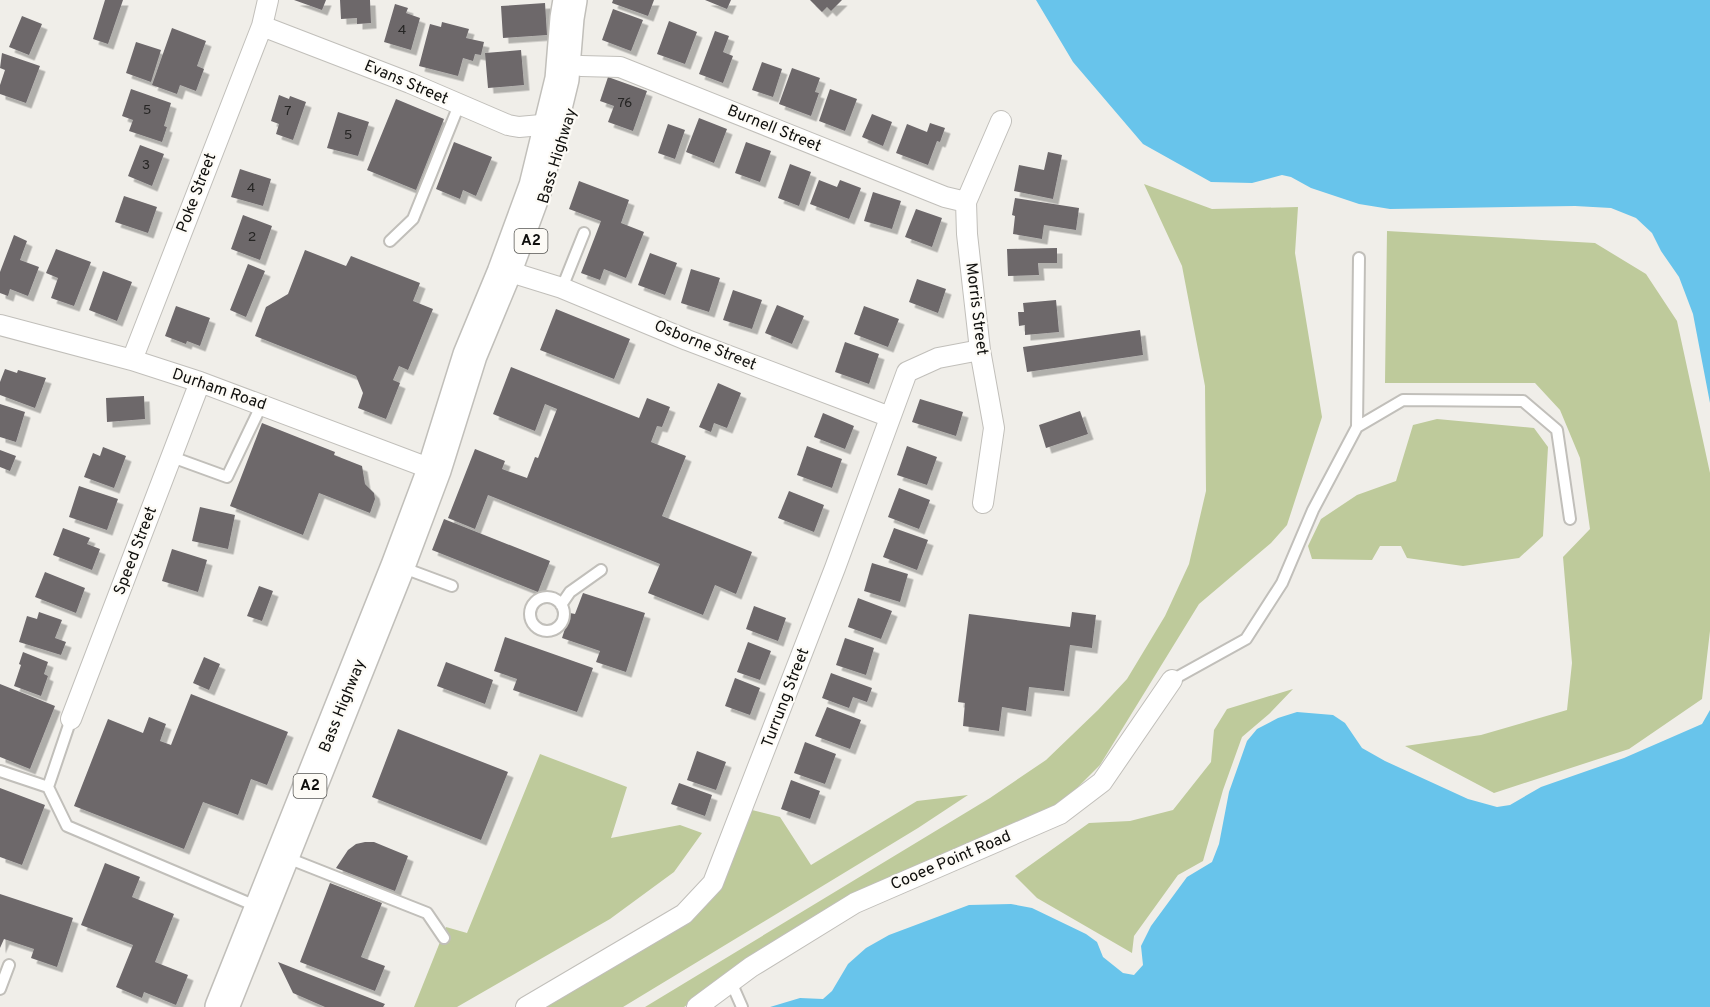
<svg xmlns="http://www.w3.org/2000/svg" width="1710" height="1007" font-family="Overpass,sans-serif">
  <style>
    .green { fill: #beca9b }
    .water { fill: #68c4eb }
    .building { fill: #6d686b; filter: url(#shadow) }
    .lines { fill: none; stroke-linecap: round; stroke-linejoin: round }
    .service-casing { stroke: #c1bfba; stroke-width: 14 }
    .minor-casing { stroke: #c1bfba; stroke-width: 22 }
    .trunk-casing { stroke: #c1bfba; stroke-width: 36 }
    .service { stroke: #fff; stroke-width: 10 }
    .minor { stroke: #fff; stroke-width: 20 }
    .trunk { stroke: #fff; stroke-width: 33 }
    .labels { text-anchor: middle; dominant-baseline: central; stroke-width: 4.5; stroke-linejoin: round; paint-order: stroke }
    .number-label { font-size: 14px; fill: #262524 }
    .shield { fill: #fdfbf6; stroke: #565653; stroke-width: 1.5 }
    .shield-label { font-size: 15px; font-weight: bold; fill: #0f0f0d }
    .street-label { font-size: 16px; fill: #0f0f0d; stroke: #fdfbf6 }
  </style>
  <defs>
    <filter id="shadow"><feDropShadow dx="5.5" dy="5.5" stdDeviation="0" flood-color="#0004"/></filter>
  </defs>
  <rect width="100%" height="100%" fill="#f0eee9"/>
  <path class="green" d="M1144 184 1212 209 1298 207 1295 253 1322 417 1287 525 1271 543 1199 604 1100 765 1061 804 788 936 684 1007H645L990 798 1046 760 1098 710 1127 679 1165 616 1189 564 1206 491 1205 386 1182 266Z
    M1387 231 1595 243 1646 274 1677 321 1710 473V631L1702 699 1629 749 1494 793 1405 746 1481 735 1567 710 1572 663 1563 557 1590 529 1580 458 1560 410 1535 383H1385Z
    M1437 419 1534 428 1548 447 1543 536 1519 558 1463 566 1407 558 1401 546H1380L1372 560 1312 559 1308 546 1321 519 1357 495 1396 481 1413 425Z
    M1293 689 1269 714 1242 737 1223 790 1203 861 1178 875 1134 936 1132 953 1037 898 1015 876 1089 823 1130 821 1173 810 1211 762 1214 730 1227 709Z
    M540 754 627 787 611 838 680 825 702 833 674 872 610 919 457 1007H414L446 927 467 933Z
    M968 795 918 828 623 1007H546L693 919 719 890 752 810 780 817 811 865 917 801Z"/>
  <path class="water" d="M1036 0H1710V403L1693 314 1679 277 1661 251 1652 233 1636 218 1611 208 1575 206 1390 209 1359 204 1311 188 1291 177 1282 175 1252 183 1211 182 1143 144 1073 62Z
    M1710 710V1007H770L800 998 823 999 832 991 848 964 866 948 889 935 969 905 1011 904 1032 908 1086 934 1097 942 1103 957 1123 973 1134 975 1143 965 1141 946 1151 926 1187 877 1212 862 1219 844 1229 792 1247 741 1257 729 1278 718 1297 712 1333 715 1345 723 1362 748 1385 761 1468 799 1497 807 1510 805 1541 787 1624 758 1702 724Z"/>
  <path class="building" d="M105 0H123L108 44 93 39Z
    M294 0H326L322 10Z
    M340 0H370L371 23 357 24V18L341 19Z
    M613 0H654L648 16 612 3Z
    M705 0H731L727 9Z
    M810 0H842L831 11 827 7 822 12Z
    M545 3 547 35 503 38 501 6Z
    M395 4 408 8 406 13 420 18 411 50 384 42Z
    M613 9 643 20 631 51 602 40Z
    M22 16 42 24 29 55 9 47Z
    M669 21 697 32 685 64 657 54Z
    M442 22 469 29 466 38 484 42 481 55 475 54 473 61 463 58 458 76 419 66 430 24 441 27Z
    M172 28 206 41 197 66 204 69 196 91 180 85 177 94 152 85Z
    M715 31 729 36 723 52 733 56 723 83 699 74Z
    M136 42 161 50 151 82 126 73Z
    M521 50 524 85 488 88 485 53Z
    M2 53 40 66 26 103 0 94V85L5 70 0 68Z
    M762 62 782 69 773 97 752 90Z
    M792 68 820 78 815 92 819 93 811 116 779 104Z
    M608 77 647 91 633 131 608 122 614 106 600 101Z
    M131 89 171 103 164 126 167 127 162 142 129 131 133 120 122 116Z
    M830 89 857 99 845 131 819 121Z
    M279 95 289 99 290 96 306 102 293 140 276 134 279 124 271 121Z
    M396 99 444 119 416 190 367 170Z
    M338 112 369 122 358 156 327 148Z
    M872 114 892 122 883 146 862 137Z
    M699 118 727 129 714 163 686 152Z
    M930 123 945 128 940 142 937 141 928 165 896 153 907 124 927 132Z
    M668 124 685 130 675 159 658 153Z
    M454 142 492 157 476 196 463 190 460 199 436 189Z
    M746 142 771 151 760 182 735 173Z
    M140 145 164 154 152 186 128 176Z
    M1048 152 1062 155 1053 199 1014 191 1019 165 1044 170Z
    M790 164 811 172 799 206 778 198Z
    M240 169 271 179 263 206 231 197Z
    M819 180 837 187 840 180 861 188 849 219 810 204Z
    M579 181 629 200 621 223 644 232 626 278 604 269 600 280 581 273 601 221 569 209Z
    M873 192 901 201 892 229 864 221Z
    M124 196 157 207 148 233 115 222Z
    M1015 198 1079 208 1076 230 1044 225 1042 239 1013 234 1015 216 1012 215Z
    M916 209 942 218 932 247 905 237Z
    M243 215 272 226 260 260 231 249Z
    M14 235 27 241 20 260 39 267 28 296 10 289 8 296 0 293V272Z
    M1057 248V263H1038L1039 275 1008 276 1007 249Z
    M56 249 91 262 74 306 51 298 58 278 46 273Z
    M305 250 346 266 351 256 420 283 413 301 433 309 408 370 399 366 393 380 400 383 386 419 358 408 363 393 356 376 255 336 266 307 288 294Z
    M650 253 677 263 665 295 638 285Z
    M248 264 265 271 246 317 230 310Z
    M691 269 720 278 709 312 681 303Z
    M103 271 132 282 117 321 89 310Z
    M917 279 946 289 938 313 909 302Z
    M733 290 762 300 752 329 723 320Z
    M1056 300 1059 332 1025 335V325L1019 326 1018 312H1024L1023 303Z
    M777 305 804 316 792 344 765 333Z
    M176 306 210 318 200 346 187 341 186 344 165 336Z
    M864 306 899 319 888 347 854 334Z
    M556 309 630 339 614 379 540 350Z
    M1140 330 1143 355 1027 372 1023 347Z
    M845 342 879 354 869 384 835 372Z
    M511 367 639 418 647 398 670 407 662 427 657 426 651 442 686 456 662 516 752 552 736 594 715 585 703 615 648 593 660 564 488 495 475 529 448 518 475 449 505 461 502 469 527 478 535 457 538 458 557 409 545 404 535 431 493 414Z
    M5 369 17 373 18 370 46 378 35 408 0 395V382Z
    M718 383 741 393 727 428 714 423 711 432 699 427Z
    M144 396 145 419 107 422 106 398Z
    M920 399 963 412 956 436 912 422Z
    M0 404 25 412 16 442 0 437Z
    M1080 411 1088 434 1046 448 1039 425Z
    M823 413 854 426 845 449 814 437Z
    M262 423 335 452 334 455 362 466 365 484 374 493 375 499 370 513 319 493 303 535 230 506Z
    M807 446 842 459 832 488 797 475Z
    M907 446 937 457 927 485 897 475Z
    M103 447 126 456 114 488 84 477 93 453 100 456Z
    M0 450 16 456 10 471 0 467Z
    M79 486 118 499 107 530 69 517Z
    M899 488 930 500 919 529 888 517Z
    M789 491 824 505 814 532 778 518Z
    M200 507 235 515 228 549 192 541Z
    M444 519 550 561 538 592 432 550Z
    M63 528 90 538 87 544 100 549 92 570 53 555Z
    M894 528 928 540 917 570 883 557Z
    M172 549 207 560 198 592 162 581Z
    M872 563 908 574 900 602 864 591Z
    M45 572 85 588 76 613 35 597Z
    M259 586 273 591 262 621 247 616Z
    M583 593 645 613 626 672 596 662 600 651 562 638 570 613 575 614Z
    M858 598 892 611 881 639 848 627Z
    M754 606 786 618 778 641 746 629Z
    M39 612 62 620 55 638 66 642 61 655 19 642 27 616 37 619Z
    M1072 612 1096 615 1092 648 1070 645 1064 691 1029 687 1026 711 1002 707 999 731 963 726 965 703 958 702 969 614 1070 627Z
    M505 637 593 668 577 712 513 690 517 679 494 671Z
    M845 638 874 648 866 675 836 665Z
    M748 642 771 651 760 680 737 672Z
    M23 652 48 662 44 674 48 676 41 696 14 686 21 665 19 664Z
    M204 657 220 664 209 690 193 683Z
    M446 662 493 680 485 704 437 686Z
    M831 673 872 688 867 702 853 697 849 708 822 698Z
    M735 678 760 688 750 715 725 706Z
    M0 684 55 706 30 769 0 757Z
    M191 694 288 732 267 785 251 779 238 815 203 802 184 849 74 806 108 719 143 733 149 717 166 724 160 741 171 745Z
    M827 707 861 720 850 749 815 736Z
    M398 729 508 772 481 840 372 797Z
    M805 742 836 754 825 784 794 773Z
    M697 751 726 762 716 790 687 780Z
    M791 780 820 791 810 819 781 809Z
    M679 783 712 795 705 816 671 804Z
    M0 788 45 805 22 865 0 857Z
    M365 842H374L408 856 395 891 336 868 348 850 356 844Z
    M105 863 140 877 132 897 174 914 155 962 188 975 176 1005 144 992 142 998 116 987 133 945 81 925Z
    M330 883 382 903 361 957 385 966 375 991 300 962Z
    M0 894 73 918 57 967 31 958 34 949 4 939 0 948Z
    M278 962 385 1004 383 1007H325L293 993Z"/>
  <g class="lines">
    <g class="service-casing">
      <path id="service" d="M390 241 413 219 459 105
        M562 288 584 233
        M1357 427 1403 400 1523 401 1557 430 1570 519
        M172 457 227 477 262 404
        M401 567 452 586
        M530 614a17 17 0 1 1 34 0a17 17 0 1 1-34 0Z
        M561 605 570 592 601 570
        M1172 680 1246 639 1282 583 1313 510 1357 427 1359 258
        M71 719 48 787 67 826 258 907
        M0 771 48 787
        M285 857 427 913 444 938
        M731 982 742 1007
        M0 989 9 965"/>
    </g>
    <g class="minor-casing">
      <path id="minor" d="M262 26 410 83 508 125 519 127 552 124
        M581 66 620 67 945 197 966 202
        M520 275 562 288 687 340 890 417
        M0 325 132 360 200 382 434 470
        M132 360 262 26 268 0
        M983 503 994 428 980 350 967 234 966 202 1001 121
        M71 719 200 382
        M526 1007 684 914 713 883 835 568 907 372 938 358 980 350
        M697 1007 751 967 855 903 1060 814 1102 782 1172 680"/>
    </g>
    <g class="trunk-casing">
      <path id="trunk" d="M222 1007 398 566 434 470 470 355 504 273 536 186 562 79 567 18 570 0"/>
    </g>
    <use href="#service" class="service"/>
    <use href="#minor" class="minor"/>
    <use href="#trunk" class="trunk"/>
  </g>
  <g class="labels">
    <g class="number-label">
      <text x="402" y="30">4</text>
      <text x="625" y="103">76</text>
      <text x="147" y="110">5</text>
      <text x="288" y="111">7</text>
      <text x="348" y="135">5</text>
      <text x="146" y="165">3</text>
      <text x="251" y="188">4</text>
      <text x="252" y="237">2</text>
    </g>
    <g class="shield">
      <rect x="514.5" y="229" width="33" height="24" rx="4.5"/>
      <rect x="293.5" y="774" width="33" height="24" rx="4.5"/>
    </g>
    <g class="shield-label">
      <text x="531" y="241">A2</text>
      <text x="310" y="786">A2</text>
    </g>
    <g class="street-label">
      <text transform="translate(406 83) rotate(23)">Evans Street</text>
      <text transform="translate(774 129) rotate(22)">Burnell Street</text>
      <text transform="translate(558 156) rotate(-73)">Bass Highway</text>
      <text transform="translate(197 193) rotate(-69)">Poke Street</text>
      <text transform="translate(976 309) rotate(83)">Morris Street</text>
      <text transform="translate(705 346) rotate(22)">Osborne Street</text>
      <text transform="translate(219 390) rotate(19)">Durham Road</text>
      <text transform="translate(136 551) rotate(-69)">Speed Street</text>
      <text transform="translate(786 698) rotate(-69)">Turrung Street</text>
      <text transform="translate(343 706) rotate(-68)">Bass Highway</text>
      <text transform="translate(951 861) rotate(-23)">Cooee Point Road</text>
    </g>
  </g>
</svg>
